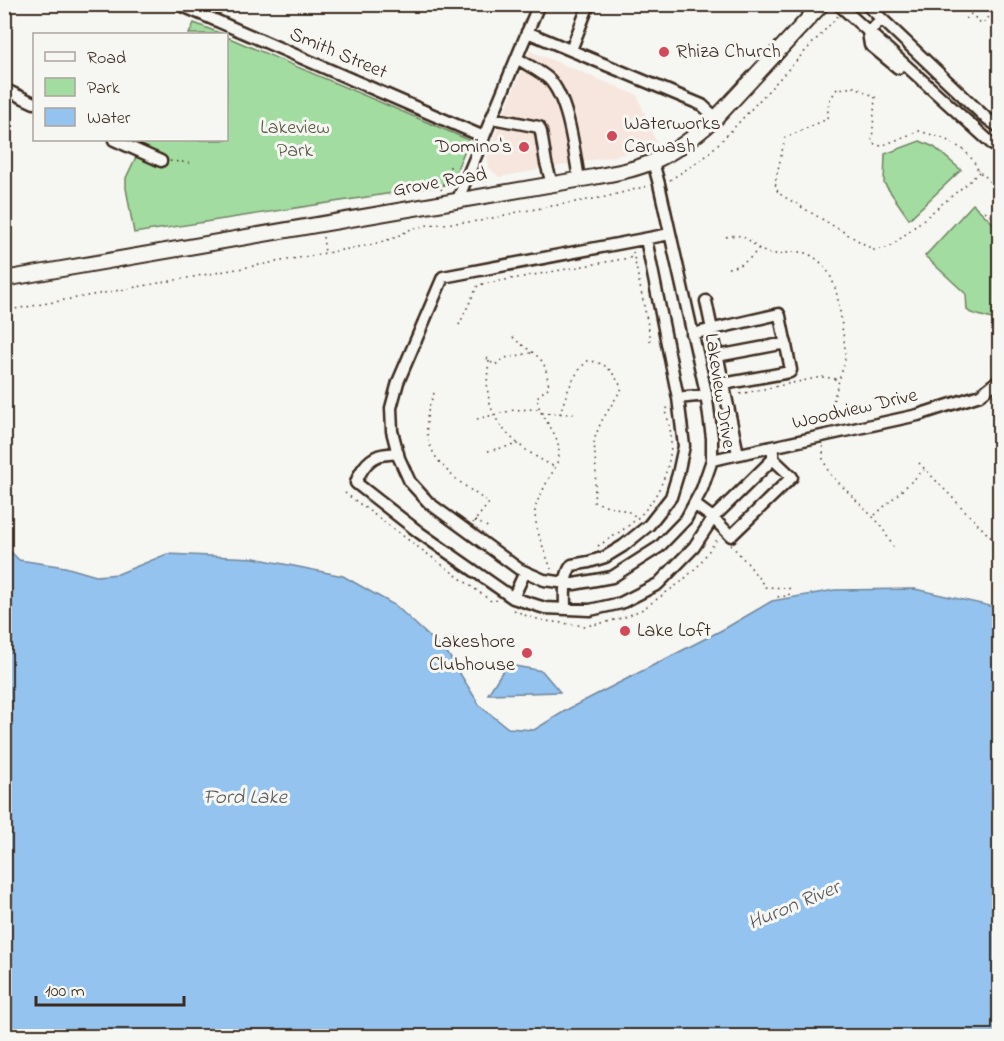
<svg xmlns="http://www.w3.org/2000/svg" width="1004" height="1041" font-family="'Indie Flower',sans-serif">
  <style>
    .built { fill: #f7e6de }
    .green { fill: #a3dca1; stroke: #6f8360; stroke-width: 1.5 }
    .water { fill: #94c3ef; stroke: #70869b; stroke-width: 1.5 }
    .lines { fill: none; stroke-linecap: round; stroke-linejoin: round }
    .minor-casing { stroke: #3b2a1e; stroke-width: 15 }
    .major-casing { stroke: #3b2a1e; stroke-width: 18 }
    .path { stroke: #3b2a1e; stroke-width: 1.5; stroke-dasharray: 1.5 4.5; stroke-linecap: butt }
    .minor { stroke: #f6f6f2; stroke-width: 10 }
    .major { stroke: #f6f6f2; stroke-width: 14 }
    .poi-dot { fill: #d1495b; stroke: #f6f6f2; stroke-width: 2 }
    .labels { text-anchor: middle; dominant-baseline: central; stroke-width: 6; stroke-linejoin: round; paint-order: stroke }
    .poi-label { font-size: 20px; fill: #3b2a1e; stroke: #f6f6f2; text-anchor: start }
    .street-label { font-size: 20px; fill: #3b2a1e; stroke: #f6f6f2 }
    .park-label { font-size: 20px; fill: #55563f; stroke: #f6f6f2 }
    .water-label { font-size: 21px; font-style: italic; fill: #56585d; stroke: #f6f6f2 }
  </style>
  <rect width="100%" height="100%" fill="#f6f6f2"/>
  <filter id="ink" filterUnits="userSpaceOnUse"><feTurbulence type="fractalNoise" baseFrequency=".0167" numOctaves="2"/><feDisplacementMap in="SourceGraphic" scale="12" xChannelSelector="R" yChannelSelector="G"/><feConvolveMatrix kernelMatrix="1 2 1 2 8 2 1 2 1" color-interpolation-filters="sRGB"/></filter>
  <g filter="url(#ink)">
    <path class="built" d="M530 51 637 95 656 142 636 152 499 177 489 168 487 154Z"/>
    <path class="green" d="M194 23 222 34H189Z
      M227 37 469 140 451 184 134 233 126 188V178L144 140H226Z
      M920 141 934 147 961 170 909 219 884 183 885 154Z
      M973 204 999 229V321L971 313 967 310 966 294 925 256Z"/>
    <path class="water" d="M4 545 19 560 65 567 96 576 118 574 167 554 254 558 343 576 396 606 448 654 480 706 508 728 534 730 570 708 724 629 772 601 835 590 915 589 999 608V1036H5Z
      M515 666 542 671 560 692 488 694 504 669Z"/>
    <g class="lines">
      <g class="minor-casing">
        <path id="minor" d="M178 4 484 137
          M800 4 815 12
          M838 4 1000 151
          M866 4 985 117 1000 128
          M882 19 868 32 870 45 898 68
          M527 32 702 105 716 118
          M571 50 589 4
          M517 58C527 65 540 71 549 79 569 100 574 151 579 179
          M4 89 34 103
          M492 118 539 127 541 132 546 163 552 184
          M114 140 161 161
          M653 162 659 184 706 393 712 438V460L702 489 686 519 659 547 612 577 574 584 544 580 519 569 429 503 410 482 399 458 392 431 391 408 398 382 443 277 670 234
          M458 199 539 4
          M706 301 738 454
          M692 334 779 314 780 316 791 370 790 372 723 384
          M717 356 786 343
          M678 398 706 395
          M398 453C392 454 383 454 378 456 367 460 359 473 356 483L420 533 513 598 545 608 590 610 621 603 658 584 694 547 713 518 731 536 792 477 773 459
          M712 460 918 415 980 395 1000 379
          M694 504 713 518 773 459V453
          M513 598 525 572
          M565 609C565 595 563 576 572 565L589 562 605 557 623 546 649 525 671 497 678 474 684 446 678 398 646 239"/>
      </g>
      <g class="major-casing">
        <path id="major" d="M4 279 594 177C614 173 635 170 654 161 677 151 697 135 716 118L822 4"/>
      </g>
      <path class="path" d="M966 19 971 14 982 24C989 18 993 11 1000 5
        M999 112 1000 111
        M170 161 193 163
        M979 172 970 181 890 247 874 250 778 193 775 183 785 138 827 119 829 101 837 89 856 87 875 97 872 143 881 146 919 131 943 138 964 150 973 160 979 172 985 176 992 185
        M670 180 704 158 728 134 838 16
        M441 190 451 164
        M985 211 1000 225
        M323 237 325 253
        M726 237C751 230 751 250 771 254 784 255 796 249 808 254 836 267 838 299 842 326 843 336 846 347 845 358 844 367 840 376 838 384 834 398 830 411 828 425
        M633 252 651 340 646 342
        M728 268C741 266 750 260 758 249
        M4 311 370 245 394 238 411 229 428 225 480 221 518 212 605 197 648 186
        M459 325 478 285 634 257
        M513 337C521 346 532 350 540 359 547 366 547 378 549 387L537 397C538 403 539 409 542 414 549 426 559 437 559 452 559 465 550 475 545 486 541 494 536 502 535 511 535 531 545 551 551 569
        M487 358 489 361 495 365 505 358 531 353
        M489 361C487 376 486 389 490 403 497 433 530 455 555 467
        M434 393C431 402 427 411 427 421 423 461 461 483 489 503L473 523
        M740 394 821 377 832 378 838 380
        M542 413 578 414
        M560 414C566 394 572 376 587 361 608 362 612 372 622 388L601 422 594 440 596 471 594 502 627 511 637 517
        M477 419 514 410 538 409
        M823 446V459L829 473 880 524 894 548
        M488 451 519 444
        M919 463 1000 547
        M345 493 491 601 498 600
        M875 515 924 470
        M475 521 490 528
        M731 545 749 565 765 587 789 588V596L774 597
        M598 546C615 535 634 524 646 509 667 484 679 442 665 412L668 407
        M514 610 529 617 546 621 586 626 607 622 625 617 643 609 681 582 698 566 718 538"/>
      <use href="#minor" class="minor"/>
      <use href="#major" class="major"/>
    </g>
  </g>
  <g class="poi-dot">
    <circle cx="664" cy="52" r="6"/>
    <circle cx="612" cy="136" r="6"/>
    <circle cx="524" cy="147" r="6"/>
    <circle cx="625" cy="631" r="6"/>
    <circle cx="527" cy="653" r="6"/>
  </g>
  <g class="labels">
    <g class="poi-label">
      <text x="676" y="52">Rhiza Church</text>
      <text x="624" y="124">Waterworks<tspan x="624" dy="23">Carwash</tspan></text>
      <text x="512" y="147" text-anchor="end">Domino's</text>
      <text x="637" y="631">Lake Loft</text>
      <text x="515" y="642" text-anchor="end">Lakeshore<tspan x="515" dy="23">Clubhouse</tspan></text>
    </g>
    <g class="street-label">
      <text transform="translate(338 54) rotate(23)">Smith Street</text>
      <text transform="translate(440 183) rotate(-10)">Grove Road</text>
      <text transform="translate(719 391) rotate(81)">Lakeview Drive</text>
      <text transform="translate(855 410) rotate(-13)">Woodview Drive</text>
    </g>
    <g class="park-label">
      <text x="295" y="128">Lakeview<tspan x="295" dy="23">Park</tspan></text>
    </g>
    <g class="water-label">
      <text x="245" y="798">Ford Lake</text>
      <text transform="translate(794 906) rotate(-23)">Huron River</text>
    </g>
  </g>
  <rect width="1004" height="1041" fill="none" stroke="#f6f6f2" stroke-width="24"/>
  <rect x="12" y="12" width="980" height="1017" fill="none" stroke="#3b2a1e" stroke-width="2" filter="url(#ink)"/>
  <rect x="33" y="33" width="195" height="108" fill="#f6f6f2" stroke="#aba49d" stroke-width="1.5"/>
  <rect x="45" y="52" width="30" height="9" fill="#f6f6f2" stroke="#aba49d" stroke-width="1.5"/>
  <text x="87" y="63" font-size="18" fill="#3b2a1e">Road</text>
  <rect x="45" y="78" width="30" height="18" fill="#a3dca1" stroke="#aba49d" stroke-width="1.5"/>
  <text x="87" y="93" font-size="18" fill="#3b2a1e">Park</text>
  <rect x="45" y="108" width="30" height="18" fill="#94c3ef" stroke="#aba49d" stroke-width="1.5"/>
  <text x="87" y="123" font-size="18" fill="#3b2a1e">Water</text>
  <path d="M36 996v9h148v-9" fill="none" stroke="#3b2a1e" stroke-width="3"/>
  <text x="45" y="996" font-size="18" fill="#3b2a1e" stroke="#f6f6f2" stroke-width="4.5" paint-order="stroke">100 m</text>
</svg>
